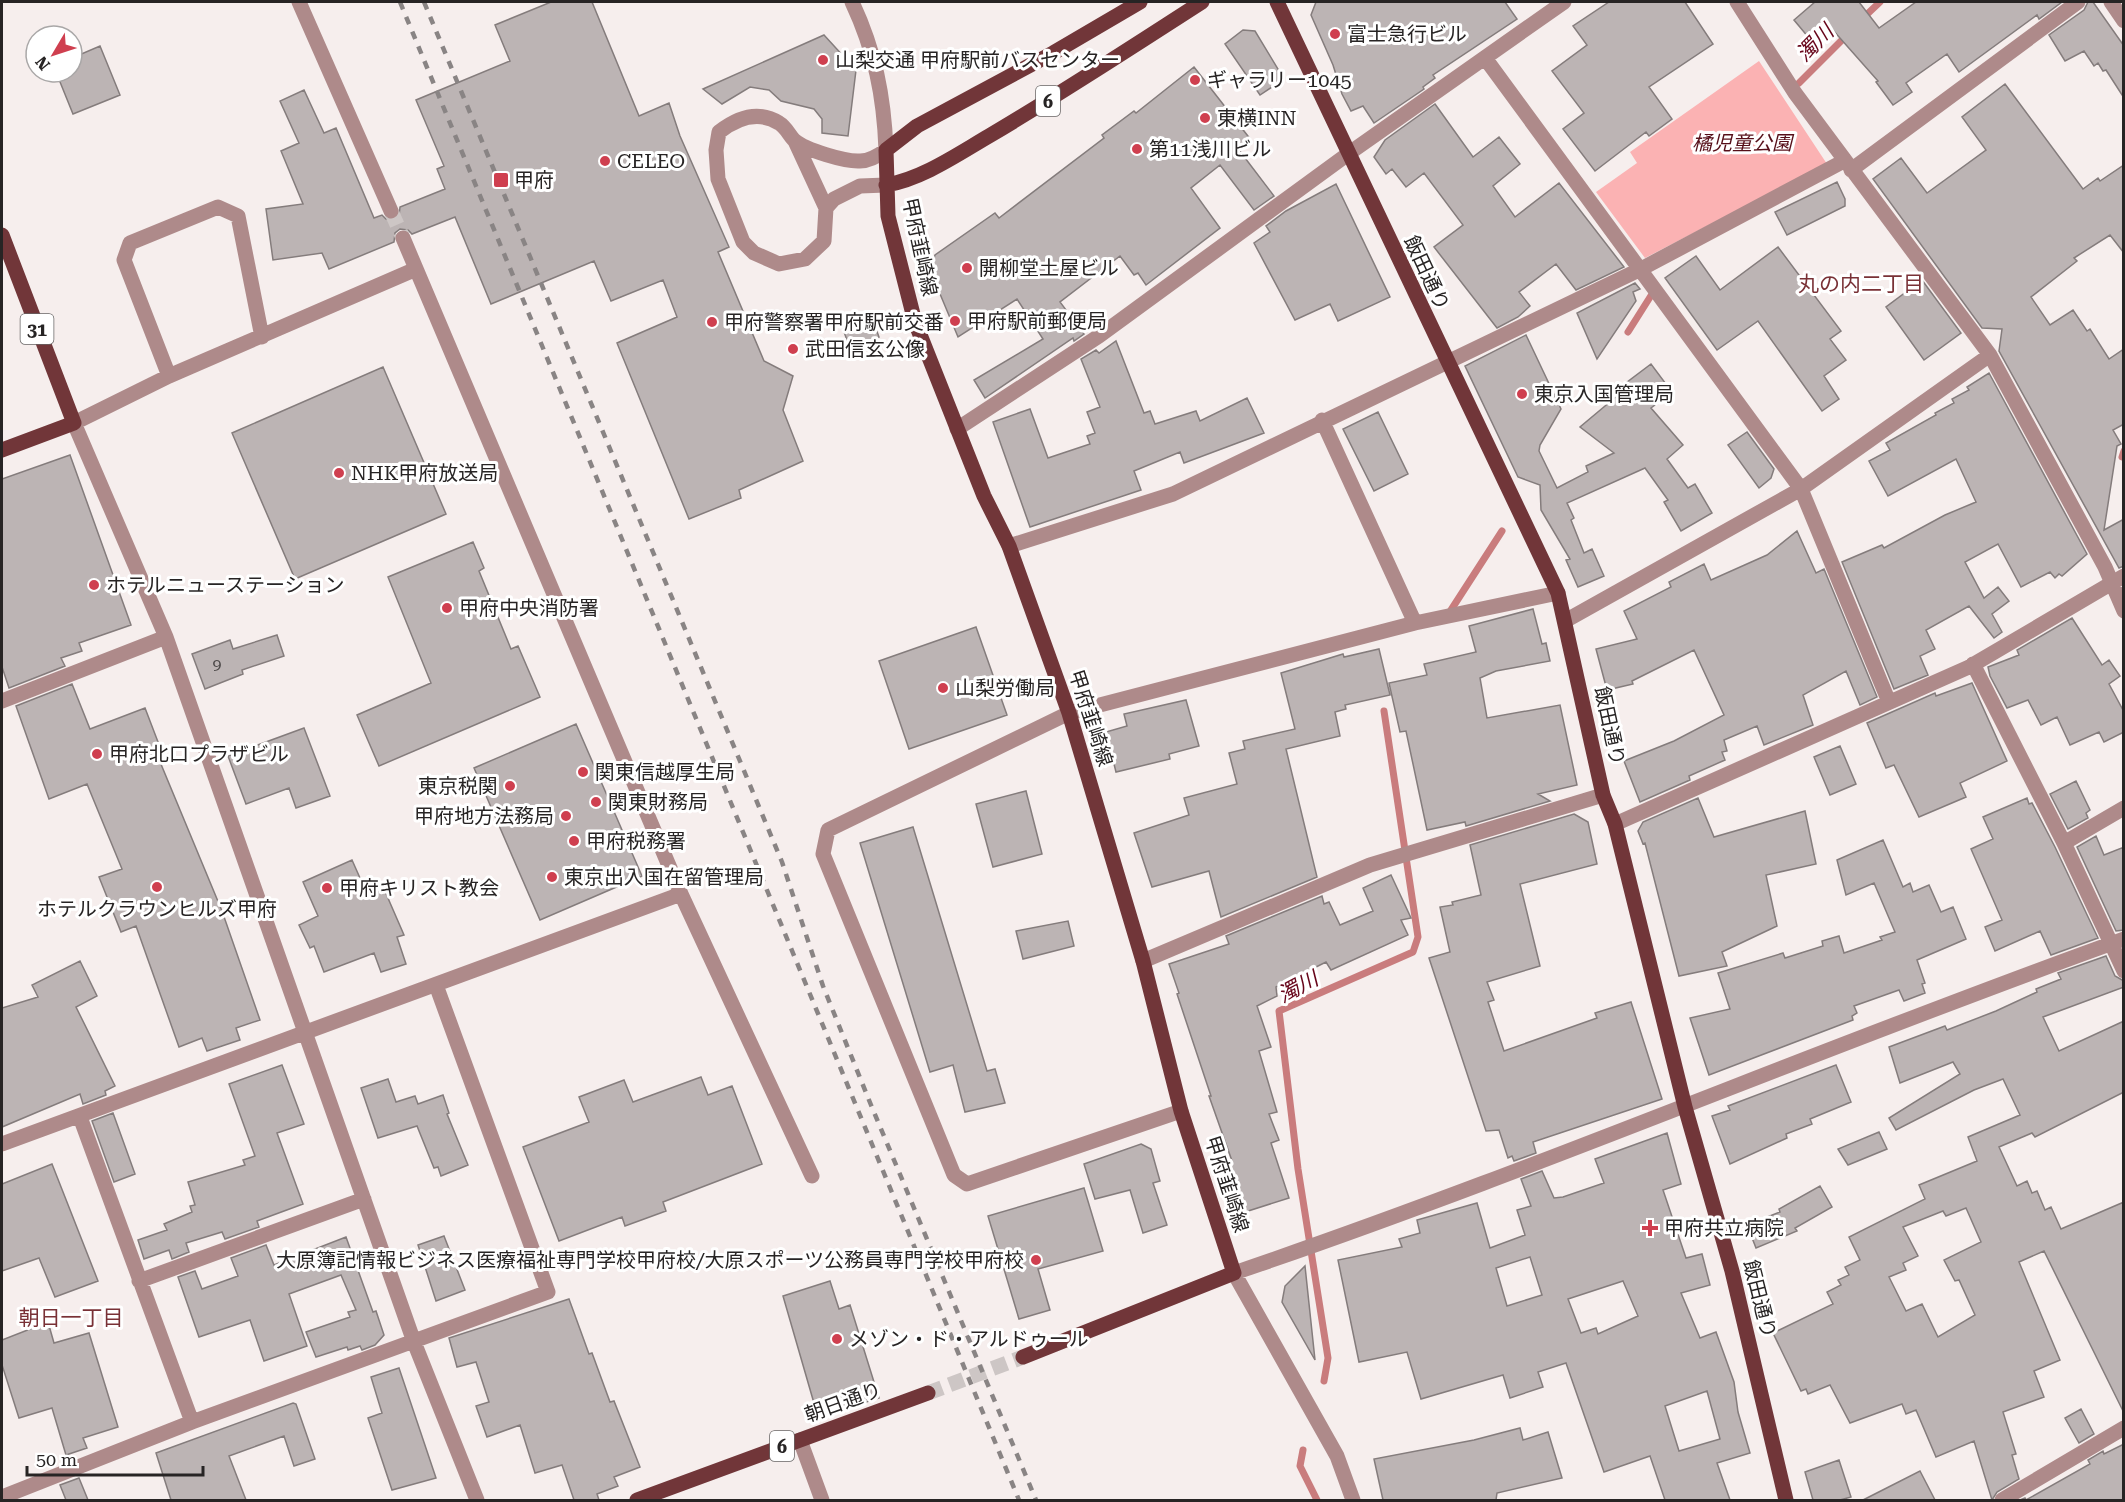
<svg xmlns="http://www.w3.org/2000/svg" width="2125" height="1502" font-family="'Roboto Serif','Noto Sans JP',serif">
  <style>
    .green { fill: #fbb2b3 }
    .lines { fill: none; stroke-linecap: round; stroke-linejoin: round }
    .stream { stroke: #c97c7d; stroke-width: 7 }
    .building { fill: #bcb4b4; stroke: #847c7c; stroke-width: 1.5; fill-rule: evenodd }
    .minor-tunnel { stroke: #cdc6c5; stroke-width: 15; stroke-dasharray: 15 8; stroke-linecap: butt }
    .major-tunnel { stroke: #cdc6c5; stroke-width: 15; stroke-dasharray: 15 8; stroke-linecap: butt }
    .minor { stroke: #ae8a8a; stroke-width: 15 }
    .major { stroke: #713639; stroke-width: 15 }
    .rail { stroke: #898484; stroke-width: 4.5; stroke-dasharray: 8 8; stroke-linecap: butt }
    .poi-dot { fill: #cf3f4f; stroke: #fff; stroke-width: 2 }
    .labels { text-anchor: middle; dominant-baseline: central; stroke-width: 6; stroke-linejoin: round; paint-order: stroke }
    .number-label { font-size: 16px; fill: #4c4848 }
    .shield { fill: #fff; stroke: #686666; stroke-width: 1.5 }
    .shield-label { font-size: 18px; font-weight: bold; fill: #272424 }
    .poi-label { font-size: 20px; fill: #272424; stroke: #fff; text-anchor: start }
    .park-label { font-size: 20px; font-style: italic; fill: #560f19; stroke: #fff }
    .street-label { font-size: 20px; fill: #272424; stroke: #fff }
    .water-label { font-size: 21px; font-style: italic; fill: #67051a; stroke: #fff }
    .neighbourhood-label { font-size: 21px; fill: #793136; stroke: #fff }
  </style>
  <rect width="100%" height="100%" fill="#f6eeed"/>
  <path class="green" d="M1759 61 1827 164 1645 258 1596 192 1637 163 1630 152Z"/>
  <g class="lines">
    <path class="stream" d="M1862 19 1880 2
      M1799 83 1848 34
      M1628 332 1652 294
      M2122 457 2124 451
      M1451 610 1502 531
      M1324 1381 1328 1358 1298 1169 1279 1011 1413 952 1418 937 1384 711
      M1303 1450 1300 1466 1317 1500"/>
  </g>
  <path class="building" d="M551 2H592L639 116 669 103 680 136 729 247 718 252 764 361 793 376 783 410 803 461 739 490 741 498 689 519 617 343 677 317 663 280 611 301 594 261 491 304 455 217 412 234 408 230 400 229 395 233 394 242 329 269 322 253 273 260 266 209 303 204 281 151 299 143 280 101 304 90 324 133 336 128 374 218 382 215 386 219 394 220 399 216 400 207 445 189 437 169 444 166 416 100 510 61 495 25Z
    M1316 2H1505L1517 19 1433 75 1435 78 1423 87 1424 89 1374 123 1363 106 1351 111 1342 94 1333 65 1311 15Z
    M1609 2H1685L1713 44 1649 87 1672 119 1649 136 1646 132 1595 171 1563 129 1584 113 1552 71 1587 45 1573 26Z
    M1815 2H1859L1879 28 1916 2H2062L2039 19 2037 15 1959 72 1947 54 1906 83 1912 92 1893 105 1876 82 1878 81 1832 29 1814 44 1794 20Z
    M2088 2H2093L2124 46V98L2106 70 2103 71 2098 63 2094 66 2084 51 2065 61 2049 35 2084 10Z
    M1243 30 1255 31 1284 79 1260 95 1225 44Z
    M824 35 856 70 848 136 822 133V119L814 109 781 101 769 90 750 87 722 104 703 89Z
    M100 46 120 95 73 114 56 72H72V58Z
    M1194 67 1251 140 1239 150 1274 196 1254 210 1220 165 1191 188 1220 228 1146 285 1138 273 1134 275 1120 256 1060 302 1084 334 1074 341 1073 338 985 398 974 380 1043 339 1017 299 958 337 930 270 935 255 995 213 999 218 1104 138 1102 135 1134 111 1136 113Z
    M2005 84 2083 189 2098 178 2100 181 2124 165V253L2110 235 2074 258 2077 261 2031 297 2050 325 2073 310 2087 331 2090 329 2109 359 2124 349V424L2113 430 2121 444 2117 446 2104 530 2124 519V566L2119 568 1999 351 2002 329 1982 328 1873 179 1901 158 1927 193 1986 150 1962 117Z
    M1435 104 1473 157 1499 137 1520 164 1493 186 1515 217 1559 183 1624 267 1576 290 1556 264 1519 292 1530 306 1518 317 1497 328 1434 247 1463 225 1424 173 1406 187 1392 169 1386 174 1374 157 1385 140Z
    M1837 182 1845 199V206L1787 235 1775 212Z
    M1336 184 1390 297 1338 321 1330 304 1295 320 1254 243 1270 232 1266 226 1286 211Z
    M1778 247 1841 331 1830 339 1846 360 1824 376 1839 399 1822 411 1758 321 1717 350 1665 278 1696 256 1720 290Z
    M1922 280 1961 333 1924 360 1886 307Z
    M1635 283 1640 289 1633 292 1636 301 1597 359 1577 313Z
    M871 315 879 337 850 349 842 326Z
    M1526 335 1561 409 1540 445 1539 451 1557 488 1588 472 1586 466 1614 453 1580 427 1617 396 1614 392 1651 364 1672 392 1651 408 1683 445 1667 459 1688 488 1695 484 1712 513 1681 531 1664 502 1668 500 1645 468 1567 503 1574 518 1571 520 1584 553 1592 549 1604 576 1578 587 1566 560 1570 559 1541 510 1540 485 1518 477 1465 366Z
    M1116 341 1144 413 1150 411 1155 424 1196 411 1200 421 1247 398 1264 433 1184 463 1180 452 1134 471 1141 490 1030 527 993 422 1030 409 1048 458 1090 444 1087 436 1095 433 1087 412 1100 407 1081 359 1096 350 1099 353Z
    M383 367 446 514 295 579 232 433Z
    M1989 373 2087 554 2062 576 2059 574 2055 578 2050 572 2021 587 1998 544 1965 562 1984 598 1998 587 2009 601 1992 614 2002 632 1994 638 1969 606 1926 630 1935 649 1920 656 1928 675 1894 689 1842 562 1882 545 1884 548 1945 515 1976 502 1956 459 1888 496 1869 461 1890 450 1886 443 1936 415 1935 413 1954 403 1952 399 1969 390 1967 387Z
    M1378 412 1408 474 1374 491 1343 429Z
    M1747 432 1774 469 1771 478 1759 488 1728 445Z
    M70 455 131 625 79 643 82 651 61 658 65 666 9 688 2 667V479Z
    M1797 531 1816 573 1824 569 1877 697 1860 705 1846 671 1803 695 1813 725 1764 745 1757 726 1724 740 1727 751 1722 752 1725 760 1689 776 1690 780 1640 802 1624 761 1674 741 1724 715 1694 650 1632 681 1633 684 1607 690 1596 649 1637 639 1624 611 1671 587 1669 582 1704 564 1711 580 1767 555Z
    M473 542 484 568 479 571 511 649 518 646 540 697 379 766 357 715 431 683 388 577Z
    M1533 609 1542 644 1546 643 1550 661 1496 671 1480 678 1487 718 1560 705 1577 785 1538 794 1550 801 1466 826 1465 822 1427 830 1406 731 1400 732 1389 683 1427 675 1424 664 1476 652 1469 626Z
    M2072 618 2102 665 2109 660 2120 676 2109 684 2124 712V732L2104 742 2099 732 2070 745 2057 717 2041 725 2028 700 2007 708 1990 676 1988 667 2019 655 2017 650Z
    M976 627 1007 715 909 749 879 661Z
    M277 635 284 656 242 670 243 674 205 689 192 654 230 640 233 649Z
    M1379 649 1390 695 1345 705 1346 709 1335 712 1340 736 1286 749 1317 877 1221 917 1209 871 1152 887 1134 833 1189 815 1184 798 1237 784 1229 753 1245 749 1243 741 1295 729 1281 673 1343 654 1344 657Z
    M1972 683 2007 761 1960 783 1966 797 1919 817 1894 765 1886 768 1867 723 1935 693 1936 696Z
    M72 684 90 729 145 708 163 755 158 757 222 911 260 1020 236 1028 240 1040 207 1051 202 1038 179 1047 136 926 121 932 99 877 122 869 87 784 49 799 16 706Z
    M1186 700 1199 746 1169 754 1170 759 1116 772 1106 732 1127 726 1124 714Z
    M576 724 642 876 540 920 474 768Z
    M304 728 330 796 296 808 289 788 246 804 228 756Z
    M1840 746 1856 784 1830 795 1814 757Z
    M2076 781 2090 810 2086 813 2088 818 2068 829 2050 794Z
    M1026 791 1042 854 993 867 976 804Z
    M1698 798 1714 837 1805 811 1816 864 1766 875 1777 926 1722 952 1727 966 1679 976 1645 843 1643 844 1638 831 1643 822Z
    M2027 798 2029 804 2032 803 2055 847 2098 938 2051 955 2040 931 1995 951 1985 927 2002 920 1971 849 1993 839 1983 817Z
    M1574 814 1588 822 1597 864 1520 884 1540 966 1487 982 1494 1000 1488 1002 1504 1051 1597 1018 1595 1013 1631 1002 1662 1099 1533 1142 1536 1153 1514 1161 1512 1156 1508 1158 1499 1130 1486 1131 1429 958 1450 952 1440 907 1453 905 1452 902 1481 895 1470 845Z
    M913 827 987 1071 995 1069 1005 1103 965 1112 953 1065 930 1072 860 843Z
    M2096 836 2104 855 2124 847V930L2116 931 2077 847Z
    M1883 840 1903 887 1910 883 1913 892 1929 885 1941 912 1953 907 1966 939 1917 960 1925 983 1922 984 1925 993 1904 1001 1899 990 1854 1006 1857 1013 1852 1016 1853 1020 1709 1075 1690 1018 1730 1009 1718 973 1783 953 1785 958 1823 946 1822 941 1839 936 1844 953 1882 940 1880 937 1895 932 1874 883 1846 895 1837 860Z
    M352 860 368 896 384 889 404 935 397 937 406 964 381 972 374 953 324 972 314 946 310 948 299 925 318 916 303 882Z
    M1391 875 1411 918 1401 920 1408 935 1331 970 1326 962 1276 987 1277 996 1257 1006 1271 1047 1259 1051 1277 1112 1269 1114 1279 1140 1271 1143 1289 1198 1245 1212 1230 1162 1232 1161 1209 1096H1211L1177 994 1179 993 1169 964 1229 944 1226 936 1322 896 1324 904 1329 902 1340 925 1373 911 1363 888Z
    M1068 921 1074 946 1023 959 1016 931Z
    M2106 956 2115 976 2124 981V987L2043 1017 2059 1051 2124 1021V1092L2035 1137 2032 1133 1999 1147 2017 1186 2027 1181 2032 1193 2037 1191 2045 1210 2051 1207 2061 1229 2124 1202V1413L2044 1251 2019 1262 2060 1360 2034 1371 2044 1397 2003 1412 2016 1454 2012 1455 2019 1479 1997 1492 1992 1500 1974 1441 1936 1457 1916 1410 1906 1414 1902 1404 1850 1423 1830 1385 1808 1394 1806 1389 1801 1391 1773 1333 1833 1304 1827 1292 1841 1285 1838 1280 1849 1275 1845 1267 1860 1260 1849 1237 1925 1199 1919 1185 1977 1161 1968 1137 2020 1115 2003 1079 1974 1090 1896 1130 1889 1118 1960 1074 1953 1062 1900 1083 1889 1047 1945 1026 1947 1030 1996 1011 2037 992 2036 989 2061 979 2058 973ZM1966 1208 1981 1242 1944 1260 1955 1281 1959 1280 1975 1315 1938 1337 1922 1304 1906 1311 1889 1277 1906 1270 1903 1263 1918 1256 1903 1227 1943 1211 1946 1216Z
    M80 961 97 996 76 1007 115 1086 105 1091 106 1095 83 1104 80 1094 2 1127V1008L38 997 32 985Z
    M282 1065 304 1124 277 1133 303 1204 257 1221 259 1227 225 1239 222 1232 186 1243 189 1252 172 1259 169 1250 144 1259 138 1240 167 1230 164 1224 192 1212 190 1206 195 1205 188 1182 245 1165 243 1160 255 1156 229 1084Z
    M1836 1065 1851 1102 1810 1119 1812 1124 1786 1134 1787 1138 1730 1164 1712 1116 1730 1110 1728 1106Z
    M701 1077 708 1095 732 1086 762 1164 663 1202 666 1211 625 1226 622 1217 559 1241 523 1147 589 1122 579 1097 624 1080 633 1102Z
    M388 1079 396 1102 415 1096 418 1104 443 1095 449 1113 447 1114 468 1165 441 1176 438 1167 434 1168 417 1126 378 1138 361 1088Z
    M113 1113 135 1174 114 1182 92 1121Z
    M1879 1132 1887 1149 1848 1165 1838 1149Z
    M1667 1133 1681 1184 1663 1190 1686 1258 1702 1254 1710 1285 1681 1293 1700 1338 1716 1332 1734 1382 1738 1412 1750 1453 1717 1463 1730 1500H1665L1650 1456 1604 1472 1566 1363 1538 1372 1543 1387 1510 1398 1503 1375 1421 1399 1407 1352 1359 1362 1338 1260 1402 1247 1399 1239 1420 1233 1417 1220 1477 1203 1490 1248 1525 1235 1517 1210 1531 1206 1521 1179 1542 1171 1554 1198 1563 1197 1604 1183 1595 1159ZM1530 1257 1542 1295 1507 1306 1496 1268ZM1623 1281 1638 1316 1598 1334 1596 1328 1581 1333 1568 1299ZM1707 1391 1720 1439 1679 1451 1665 1406Z
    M1141 1144 1151 1149 1160 1181 1153 1183 1167 1225 1143 1233 1130 1190 1095 1199 1084 1164Z
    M52 1164 98 1281 55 1297 39 1258 2 1271V1184Z
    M1820 1186 1832 1207 1795 1228 1797 1231 1756 1248 1747 1225 1780 1212 1779 1209Z
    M1084 1188 1103 1251 1038 1269 1050 1310 1019 1319 988 1216Z
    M444 1236 465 1290 436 1301 418 1245Z
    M346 1237 373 1312 376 1311 384 1335 375 1345 362 1350 360 1346 348 1350 347 1347 316 1357 306 1332 350 1317 348 1312 356 1310 341 1275 289 1294 307 1346 264 1361 250 1320 199 1337 178 1277 195 1271 202 1289 238 1276 231 1258 266 1245 274 1265Z
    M1305 1266 1315 1360 1282 1302 1285 1286Z
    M830 1281 839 1309 850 1305 879 1398 818 1417 783 1296Z
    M569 1299 589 1354 592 1353 610 1402 614 1401 640 1467 614 1477 618 1486 597 1494 599 1500H574L562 1465 535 1473 520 1425 487 1437 476 1406 489 1402 476 1362 457 1367 449 1338Z
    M48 1322 54 1343 89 1333 118 1427 83 1438 87 1448 66 1455 52 1408 19 1418 2 1365V1340Z
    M399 1368 436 1478 392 1490 368 1418 382 1413 371 1377Z
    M293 1403 296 1404 315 1459 294 1466 284 1436 229 1456 246 1500H171L156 1453Z
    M2081 1409 2094 1434 2079 1443 2065 1418Z
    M1520 1428 1523 1440 1548 1432 1562 1478 1497 1493 1496 1500H1383L1374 1459 1474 1440Z
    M2124 1444V1500H2020L2025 1498 2026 1500 2090 1464 2088 1460 2103 1451 2104 1454Z
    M1839 1460 1851 1497 1840 1500H1813L1805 1472Z
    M1920 1471 1935 1500H1863Z
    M79 1478 88 1500H66L60 1485Z"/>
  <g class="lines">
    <path class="minor-tunnel" d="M391 211 403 238"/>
    <path class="major-tunnel" d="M928 1393 1023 1357"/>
    <path class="minor" d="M299 2 391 211
      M852 2C875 51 884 96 886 150 878 156 870 161 860 161 846 162 805 150 794 140 789 135 786 127 779 123 758 110 737 118 719 132L716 150 718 179 743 242 754 253 779 264 805 259 824 241 826 208 834 199 860 186 886 185
      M1737 2 1795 93 1990 355 2105 567 2124 611
      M2111 2 2124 21
      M1485 58 1801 489 1889 702
      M795 141 826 208
      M1851 170 2078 2
      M403 238 681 894 812 1176
      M416 269 169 376 74 423 166 637 414 1342 477 1500
      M169 376 124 260 130 243 218 207 238 216 262 337
      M1322 420 1415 623
      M957 429 1099 336 1348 154 1564 2
      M1009 546 1173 494 1641 269 1844 161
      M1565 621 1801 489 1990 355
      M1973 664 2064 843
      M2 701 166 637
      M2124 808 2064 843 2124 971
      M1615 824 1969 667 2124 576
      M1143 961 1370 865 1603 795
      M1181 1111 967 1184 954 1175 823 854 828 830 1069 713 1415 623 1558 593
      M80 1117 192 1422
      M2 1144 681 894
      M139 1281 364 1199
      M800 1440 822 1500
      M2 1497 192 1422 548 1292 436 985
      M1353 1500 1337 1456 1234 1273C1534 1171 1825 1046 2124 939
      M2002 1500 2124 1428"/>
    <path class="major" d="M1277 2 1558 593 1603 795 1615 824 1685 1107 1732 1271 1786 1500
      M886 185C922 179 958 154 989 136 1062 93 1132 47 1202 2
      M2 235 74 423 2 450
      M1023 1357 1234 1273 1181 1111 1143 961 1069 713 1009 546 984 496 915 322 888 216 886 150 917 126 1053 53 1140 2
      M637 1500 928 1393"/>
    <path class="rail" d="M400 2 1019 1500
      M424 2 782 862 823 986 871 1105 1036 1500"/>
  </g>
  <g class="poi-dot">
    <circle cx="1335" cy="34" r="6"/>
    <circle cx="823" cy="60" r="6"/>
    <circle cx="1195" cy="80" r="6"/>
    <circle cx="1205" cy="118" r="6"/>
    <circle cx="1137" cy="149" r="6"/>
    <circle cx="605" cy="161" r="6"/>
    <rect x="493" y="172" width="16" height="16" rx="3"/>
    <circle cx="967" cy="268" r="6"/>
    <circle cx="955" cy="321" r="6"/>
    <circle cx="712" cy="322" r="6"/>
    <circle cx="793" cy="349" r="6"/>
    <circle cx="1522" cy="394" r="6"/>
    <circle cx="339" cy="473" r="6"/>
    <circle cx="94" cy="585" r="6"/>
    <circle cx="447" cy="608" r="6"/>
    <circle cx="943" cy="688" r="6"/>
    <circle cx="97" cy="754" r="6"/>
    <circle cx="583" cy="772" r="6"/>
    <circle cx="510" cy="786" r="6"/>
    <circle cx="596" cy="802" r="6"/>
    <circle cx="566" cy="816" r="6"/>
    <circle cx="574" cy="841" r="6"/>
    <circle cx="552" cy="877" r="6"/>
    <circle cx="157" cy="887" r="6"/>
    <circle cx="327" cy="888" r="6"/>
    <path d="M1647 1219h6v6h6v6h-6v6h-6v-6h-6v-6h6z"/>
    <circle cx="1036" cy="1260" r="6"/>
    <circle cx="837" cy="1339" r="6"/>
  </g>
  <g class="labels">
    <g class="number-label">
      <text x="217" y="664">9</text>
    </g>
    <g class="shield">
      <rect x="1036" y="86" width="24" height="30" rx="4.5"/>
      <rect x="20.5" y="314" width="33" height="30" rx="4.5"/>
      <rect x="770" y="1431" width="24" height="30" rx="4.5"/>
    </g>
    <g class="shield-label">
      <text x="1048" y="101">6</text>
      <text x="37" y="329">31</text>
      <text x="782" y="1446">6</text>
    </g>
    <g class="poi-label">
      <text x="1347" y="34">富士急行ビル</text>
      <text x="835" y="60">山梨交通 甲府駅前バスセンター</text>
      <text x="1207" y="80">ギャラリー1045</text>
      <text x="1217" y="118">東横INN</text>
      <text x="1149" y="149">第11浅川ビル</text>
      <text x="617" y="161">CELEO</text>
      <text x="514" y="180">甲府</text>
      <text x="979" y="268">開柳堂土屋ビル</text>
      <text x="967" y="321">甲府駅前郵便局</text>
      <text x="724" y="322">甲府警察署甲府駅前交番</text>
      <text x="805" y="349">武田信玄公像</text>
      <text x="1534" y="394">東京入国管理局</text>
      <text x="351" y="473">NHK甲府放送局</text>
      <text x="106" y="585">ホテルニューステーション</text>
      <text x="459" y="608">甲府中央消防署</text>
      <text x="955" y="688">山梨労働局</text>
      <text x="109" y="754">甲府北口プラザビル</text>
      <text x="595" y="772">関東信越厚生局</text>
      <text x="498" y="786" text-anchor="end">東京税関</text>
      <text x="608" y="802">関東財務局</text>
      <text x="554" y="816" text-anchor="end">甲府地方法務局</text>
      <text x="586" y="841">甲府税務署</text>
      <text x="564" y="877">東京出入国在留管理局</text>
      <text x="339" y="888">甲府キリスト教会</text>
      <text x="157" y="909" text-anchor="middle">ホテルクラウンヒルズ甲府</text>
      <text x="1664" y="1228">甲府共立病院</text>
      <text x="1024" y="1260" text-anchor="end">大原簿記情報ビジネス医療福祉専門学校甲府校/大原スポーツ公務員専門学校甲府校</text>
      <text x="849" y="1339">メゾン・ド・アルドゥール</text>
    </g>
    <g class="park-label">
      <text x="1742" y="143">橘児童公園</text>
    </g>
    <g class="street-label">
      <text transform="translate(920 247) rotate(78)">甲府韮崎線</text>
      <text transform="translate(1427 273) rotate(65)">飯田通り</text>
      <text transform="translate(1091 718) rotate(72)">甲府韮崎線</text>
      <text transform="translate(1610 726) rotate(78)">飯田通り</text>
      <text transform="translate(1227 1184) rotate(72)">甲府韮崎線</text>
      <text transform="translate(1760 1299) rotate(76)">飯田通り</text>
      <text transform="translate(843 1402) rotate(-20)">朝日通り</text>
    </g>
    <g class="water-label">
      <text transform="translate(1815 43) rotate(-45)">濁川</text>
      <text transform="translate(1298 987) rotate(-28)">濁川</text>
    </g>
    <g class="neighbourhood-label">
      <text x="1861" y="284">丸の内二丁目</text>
      <text x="71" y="1318">朝日一丁目</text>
    </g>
  </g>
  <rect width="2125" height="1502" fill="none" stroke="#272424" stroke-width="6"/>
  <g transform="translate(54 54) rotate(231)"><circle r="28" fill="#ffffff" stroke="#a9a7a7" stroke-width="1.5"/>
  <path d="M0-4.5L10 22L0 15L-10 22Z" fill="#cf3f4f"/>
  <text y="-9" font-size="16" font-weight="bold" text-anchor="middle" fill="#272424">N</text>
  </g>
  <path d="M27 1466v9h176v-9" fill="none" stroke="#272424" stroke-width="3"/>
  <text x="36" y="1466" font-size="18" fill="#272424" stroke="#ffffff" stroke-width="4.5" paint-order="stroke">50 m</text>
</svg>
